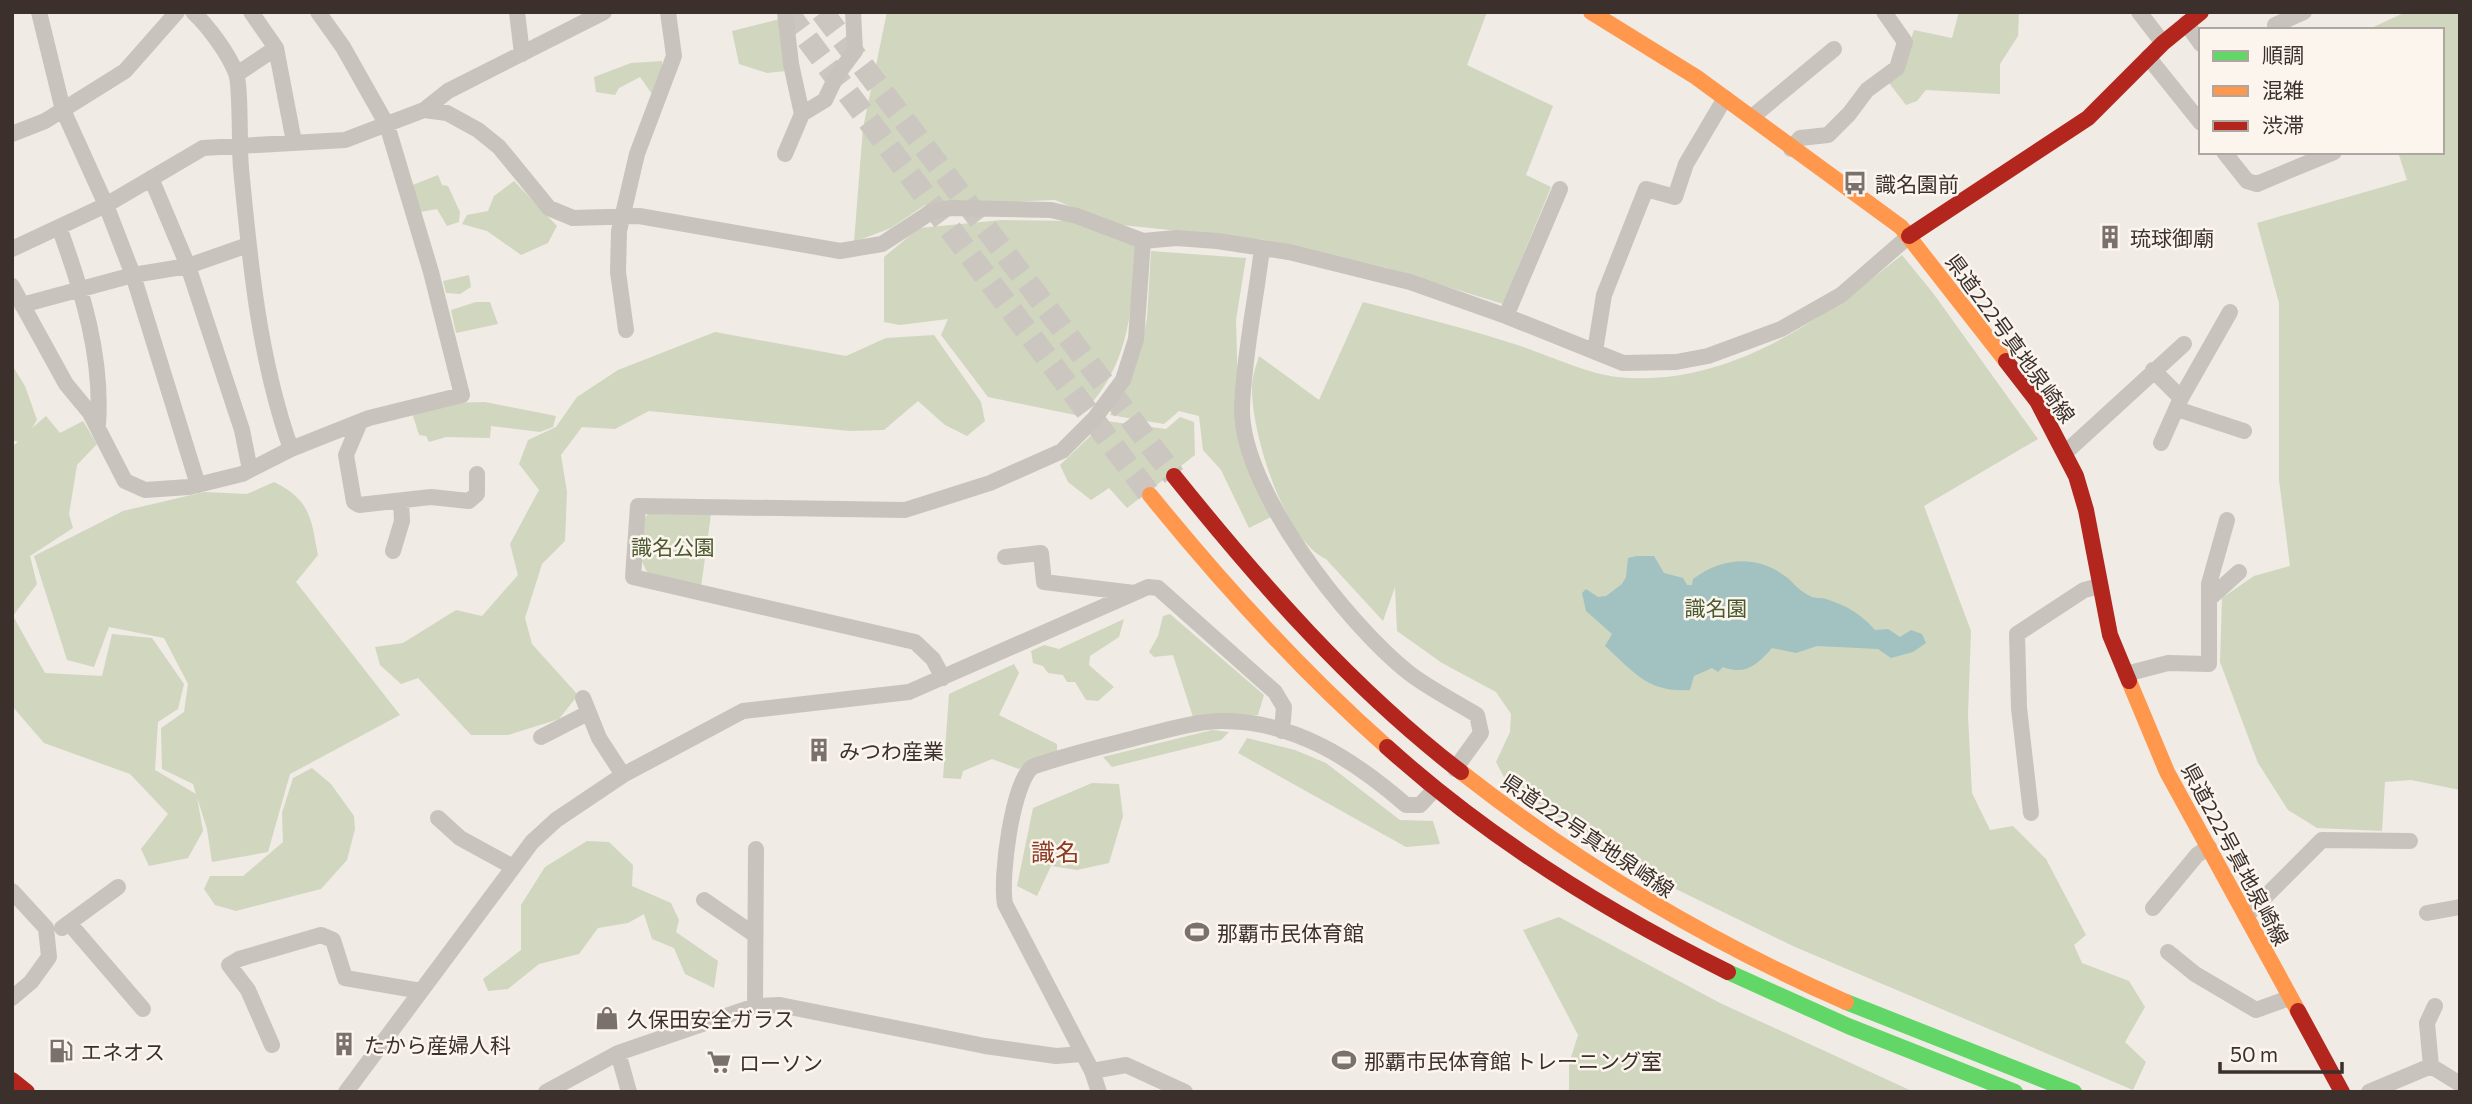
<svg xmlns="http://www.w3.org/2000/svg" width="2472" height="1104" font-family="Commissioner,'Noto Sans JP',sans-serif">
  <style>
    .green { fill: #d1d6bf }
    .water { fill: #a1c2c1 }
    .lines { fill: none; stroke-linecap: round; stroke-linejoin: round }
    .secondary-tunnel { stroke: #ccc6c0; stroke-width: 23; stroke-dasharray: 23 11; stroke-linecap: butt }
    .street { stroke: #c9c3be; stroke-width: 16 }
    .fast { stroke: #63d668; stroke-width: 16 }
    .slow { stroke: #ff974d; stroke-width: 16 }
    .jam { stroke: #b3261e; stroke-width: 16 }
    .labels { text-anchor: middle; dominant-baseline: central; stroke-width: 5; stroke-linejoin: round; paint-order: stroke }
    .poi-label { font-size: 21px; fill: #3b302b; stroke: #fbf5ee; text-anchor: start }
    .street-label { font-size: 21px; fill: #3b302b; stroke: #fbf5ee }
    .park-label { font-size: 21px; fill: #4a5a2e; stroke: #fbf5ee }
    .quarter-label { font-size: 24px; fill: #8c3b22; stroke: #fbf5ee }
  </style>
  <rect width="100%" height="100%" fill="#f0ebe5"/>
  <path class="green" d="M887 12H1487L1467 65 1553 106 1526 175 1551 187 1503 304 1384 267 1265 240 1112 224 1055 200 925 205 891 228 854 242 863 128Z
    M1959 12H2019L2018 36 2000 64V94L1926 90 1917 101 1906 105 1889 83 1903 64 1914 30 1952 38Z
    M2406 12H2460V790L2411 780 2385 782 2382 831 2317 828 2288 810 2258 763 2220 662 2222 598 2254 576 2290 566 2279 480V303L2257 223 2407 180 2398 152H2442V30H2367Z
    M780 19 786 71 767 73 739 64 732 31Z
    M662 61 663 70 652 94 640 77 619 88 615 95 596 92 594 77 631 63Z
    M438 175 442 185 448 186 460 212 459 222 447 226 437 209 420 212 410 186Z
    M514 181 557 226 548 243 521 255 487 231 462 224 467 215 488 211 494 196Z
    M1002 220 1075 221 1138 246C1130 314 1131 365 1080 416L988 397 941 335 948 319 900 325 884 322V257L919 228Z
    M1151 251 1246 258 1236 320 1238 391 1273 516 1249 528 1221 470 1203 450 1199 416 1179 411 1164 424 1110 415 1138 358 1147 319Z
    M1902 255 1933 293 2038 439 1924 506 1971 631 1968 715 1972 793 1990 830 2013 826 2046 859 2086 935 2074 945 2082 963 2129 981 2145 1007 2125 1042 2146 1062 2133 1090 1795 947 1643 873 1507 783 1496 762 1510 732 1511 714 1496 692 1442 663 1397 631 1395 587 1383 621 1326 559C1284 540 1251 432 1252 387 1252 377 1256 366 1259 356L1319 400 1363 302C1412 315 1462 327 1511 343 1541 352 1587 374 1617 377 1728 388 1821 320 1902 255Z
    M469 275 471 287 460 294 446 293 443 281Z
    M476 302H490L498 324 456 333 451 310Z
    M715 332 846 356 886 338 934 335 981 402 985 421 967 436 945 425 918 401 884 430 850 431 649 411 615 429 582 427 561 455 567 492 565 541 542 564 525 618 532 644 578 695 559 719 508 735H471L418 678 401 684 380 665 375 647 403 643 456 610 482 616 518 575 510 544 539 490 519 464 528 440 556 427 577 397 618 370Z
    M12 365 25 386 37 420 32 428 46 416 60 433 83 421 97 444 77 465 69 514 73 528 30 556 37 584 13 616 45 673 102 676 112 634 152 638 184 684 178 709 158 722 155 770 196 794 193 784 162 769 161 728 184 712 188 684 164 638 109 627 94 667 67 660 34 556 123 511 204 492 247 494 274 482C311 500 311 519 318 555L296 582 400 715 290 774 268 852 212 862 207 829 197 797 203 831 188 858 149 866 141 849 168 814 130 774 44 743 12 706V443L14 445 18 442 12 440Z
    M485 402 556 416 553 427 540 432 491 426 490 438 446 437 429 442 426 436 419 435 412 413 447 403Z
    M1180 417 1194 422 1195 455 1127 508 1109 488 1091 500 1068 482 1060 465 1106 421 1166 429Z
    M651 510 711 514 701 587 649 575C636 555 634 529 651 510Z
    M1170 614 1264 695 1258 715 1193 717 1173 655 1154 657 1149 652 1158 636 1163 616Z
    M1124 619 1119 637 1090 656 1089 665 1114 687 1098 701 1086 700 1075 682H1067L1063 675 1048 673 1043 666 1033 663 1031 651 1044 645 1059 649Z
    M1014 664 1019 673 999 715 1057 744V753L1028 762 1019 769 992 759 963 771 961 779 943 778 949 694Z
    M1212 730 1229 732 1221 740 1112 767 1103 757Z
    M1247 738 1295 750 1326 763 1400 820 1433 821 1440 844 1406 847 1238 753Z
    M312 768 331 784 354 816 355 829 347 860 321 889 236 911 215 905 204 889 210 876H243L283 842 282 813 293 778Z
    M1092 783 1119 784 1123 816 1109 863 1077 870 1051 866 1037 896 1017 886 1033 808Z
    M587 841 609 842 633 865 632 886 671 903 679 920 676 932 718 961 714 988 685 974 674 948 652 939 644 914 628 923 598 928 579 954 539 964 508 989 488 991 483 979 521 950V905L545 867Z
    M1559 917 1720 1003 1914 1092H1569V1064L1578 1035 1523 930Z"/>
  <path class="water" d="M1637 556H1654L1664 573 1683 578 1687 585H1692L1693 579C1723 557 1758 554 1789 579 1796 586 1800 591 1810 596 1815 599 1820 597 1826 599 1846 605 1861 614 1875 630L1888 629 1900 637 1911 630 1922 634 1926 643 1913 652 1891 658 1878 649 1817 646 1796 653 1772 648C1758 664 1746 676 1723 667L1718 672 1712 668 1694 676 1690 690C1648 693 1634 672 1605 646L1612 634 1586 611 1582 593 1586 589 1598 597 1606 596 1622 584 1626 577 1628 558Z"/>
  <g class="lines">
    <path class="secondary-tunnel" d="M787 12 1150 495
      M822 12 1174 476"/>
    <path class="street" d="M39 12 63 110 106 205 133 275 198 485
      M193 12C209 27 228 53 236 73 241 86 239 148 241 168 250 263 259 359 291 449
      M251 12 276 48 294 142
      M517 12 522 54
      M785 12 791 64 802 114
      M2139 12 2163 43
      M2186 23 2201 44
      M2275 25 2304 12
      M2148 57 2201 123
      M237 74 276 48
      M424 110 447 113 478 130 499 147 549 208 573 218 639 216 840 251 882 244 931 212 950 208 1051 210 1077 216 1143 241 1176 238 1217 241 1289 252 1410 282 1506 316 1623 363 1676 362 1708 356 1781 329 1841 295 1909 236
      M1752 117 1834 49
      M12 134 45 121 125 71 177 12
      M1791 149 1800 138 1828 135 1849 114 1867 90 1897 68 1905 42 1884 12
      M2224 152 2247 181 2257 184 2334 152
      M785 154 802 114 825 100 837 75 855 51 853 12
      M151 178 188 266 242 430 250 470
      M59 227C82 290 103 357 98 425
      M1262 248C1256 300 1244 354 1242 407 1240 488 1347 624 1409 673 1430 689 1454 701 1477 715L1481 733 1455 769
      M12 249 106 205 203 148 345 140 424 110 448 91 604 12
      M12 286 66 384 90 413 125 481 145 490 189 487 242 474 291 449 369 418 462 395 431 272 387 125 343 47 318 12
      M22 305 133 275 188 266 248 245
      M1506 316 1560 189
      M626 330 618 272 619 231 637 154 674 56 668 12
      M1595 351 1604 295 1646 189 1675 197 1686 164 1725 98
      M2153 370 2181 398
      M2177 409 2244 431
      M360 422 346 455 354 502 359 505 431 497 469 501 477 494V474
      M2161 443 2181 398 2230 312
      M2066 452 2184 344
      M393 551 402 521 401 501
      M1005 557 1041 553 1044 582 1134 593
      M2209 599 2239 572
      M2126 674 2168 663 2209 664V584L2227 520
      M943 678 933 659 915 642 633 577 638 506 905 510 990 483 1062 451 1094 419 1123 380 1136 339 1143 241
      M583 698 599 738 623 775
      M541 737 588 713
      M2031 813 2019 708 2017 634 2084 590 2100 586
      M438 818 460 838 513 867
      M12 891 46 928 49 957 31 982 12 998
      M704 900 755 935
      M2153 908 2197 855 2209 847
      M2427 913 2460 907
      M2246 916 2322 840 2410 841
      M69 923 143 1009
      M62 928 118 887
      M2168 952 2195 974 2256 1010 2289 998
      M755 1006 756 849
      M272 1045 248 990 229 965 239 959 321 935 333 940 345 978 421 991
      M618 1053 629 1092
      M2431 1066 2427 1023 2435 1006
      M1092 1071 1126 1065 1185 1092
      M346 1092 532 842 556 820 623 775 743 711 909 692 1148 587 1158 588 1275 692 1284 707 1282 731
      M546 1092 618 1053 755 1006 780 1005 985 1046 1056 1056 1083 1054
      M1099 1092 1092 1071 1005 904C1000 877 1012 785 1032 767 1066 755 1101 747 1135 738 1163 731 1192 722 1220 721 1293 720 1353 759 1406 805H1420L1435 789
      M2369 1092 2431 1066 2460 1084"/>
    <path class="fast" d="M1728 972 1848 1026 2015 1092
      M1846 1002 2074 1092"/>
    <path class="slow" d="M1591 12 1696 77 1901 227 2006 361
      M1150 495C1223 585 1300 670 1387 747
      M2129 681 2167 772 2298 1011
      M1461 772C1581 866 1707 941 1846 1002"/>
    <path class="jam" d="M1909 236 2088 118 2163 43 2201 12
      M2006 361 2037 401 2076 476 2086 510 2110 635 2129 681
      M1174 476C1260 583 1352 688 1461 772
      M1387 747C1489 839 1605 911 1728 972
      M2298 1011 2342 1092
      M12 1080 27 1092"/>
  </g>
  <defs>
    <g id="bus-bare" transform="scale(1.89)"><path d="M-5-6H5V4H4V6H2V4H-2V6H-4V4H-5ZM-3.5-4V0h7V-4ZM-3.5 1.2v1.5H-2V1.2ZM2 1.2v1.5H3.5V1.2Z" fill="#7a716c" stroke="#fbf5ee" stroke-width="2.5" paint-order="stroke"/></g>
    <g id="building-bare" transform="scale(1.89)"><path d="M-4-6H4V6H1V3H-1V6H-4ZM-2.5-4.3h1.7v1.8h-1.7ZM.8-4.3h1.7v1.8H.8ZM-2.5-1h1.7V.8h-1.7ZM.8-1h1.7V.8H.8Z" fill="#7a716c" stroke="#fbf5ee" stroke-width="2.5" paint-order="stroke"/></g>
    <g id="stadium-bare" transform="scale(1.89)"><path d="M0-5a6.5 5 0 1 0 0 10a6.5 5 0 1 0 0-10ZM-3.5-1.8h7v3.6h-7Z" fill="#7a716c" stroke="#fbf5ee" stroke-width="2.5" paint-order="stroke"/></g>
    <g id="shop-bare" transform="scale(1.89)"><path d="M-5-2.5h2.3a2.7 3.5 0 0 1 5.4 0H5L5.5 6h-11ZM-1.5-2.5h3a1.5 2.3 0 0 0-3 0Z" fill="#7a716c" stroke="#fbf5ee" stroke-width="2.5" paint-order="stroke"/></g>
    <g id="fuel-bare" transform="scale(1.89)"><path d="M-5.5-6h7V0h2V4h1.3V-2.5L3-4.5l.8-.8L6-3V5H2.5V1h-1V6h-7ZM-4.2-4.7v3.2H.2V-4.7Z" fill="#7a716c" stroke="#fbf5ee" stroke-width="2.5" paint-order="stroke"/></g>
    <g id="supermarket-bare" transform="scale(1.89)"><path d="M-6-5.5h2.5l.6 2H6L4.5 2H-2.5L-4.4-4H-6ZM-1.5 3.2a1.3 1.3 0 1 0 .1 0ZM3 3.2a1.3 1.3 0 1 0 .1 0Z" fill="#7a716c" stroke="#fbf5ee" stroke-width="2.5" paint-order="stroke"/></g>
  </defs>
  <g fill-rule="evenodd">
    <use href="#bus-bare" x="1855" y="183"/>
    <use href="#building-bare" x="2110" y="237"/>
    <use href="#building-bare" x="819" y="750"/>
    <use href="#stadium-bare" x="1197" y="932"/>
    <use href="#shop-bare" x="607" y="1018"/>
    <use href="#building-bare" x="344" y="1044"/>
    <use href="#fuel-bare" x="61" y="1051"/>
    <use href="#stadium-bare" x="1344" y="1060"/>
    <use href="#supermarket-bare" x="719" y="1062"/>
  </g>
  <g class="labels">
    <g class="poi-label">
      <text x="1875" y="183">識名園前</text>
      <text x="2130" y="237">琉球御廟</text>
      <text x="839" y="750">みつわ産業</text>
      <text x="1217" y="932">那覇市民体育館</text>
      <text x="627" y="1018">久保田安全ガラス</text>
      <text x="364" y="1044">たから産婦人科</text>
      <text x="81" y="1051">エネオス</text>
      <text x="1364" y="1060">那覇市民体育館 トレーニング室</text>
      <text x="739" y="1062">ローソン</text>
    </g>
    <g class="street-label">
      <text transform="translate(2011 338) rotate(54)">県道222号真地泉崎線</text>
      <text transform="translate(1588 835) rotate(34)">県道222号真地泉崎線</text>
      <text transform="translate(2236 854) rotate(62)">県道222号真地泉崎線</text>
    </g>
    <g class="park-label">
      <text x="673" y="546">識名公園</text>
      <text x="1716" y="607">識名園</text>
    </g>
    <g class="quarter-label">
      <text x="1055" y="851">識名</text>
    </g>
  </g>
  <rect width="2472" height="1104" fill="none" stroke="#3b302b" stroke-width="28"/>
  <rect x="2199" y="28" width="245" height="126" fill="#fbf5ee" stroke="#aea6a0" stroke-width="2"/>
  <rect x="2213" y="51" width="35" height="10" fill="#63d668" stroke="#aea6a0" stroke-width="2"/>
  <text x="2262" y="63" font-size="21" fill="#3b302b">順調</text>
  <rect x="2213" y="86" width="35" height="10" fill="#ff974d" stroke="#aea6a0" stroke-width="2"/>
  <text x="2262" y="98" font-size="21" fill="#3b302b">混雑</text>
  <rect x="2213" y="121" width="35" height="10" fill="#b3261e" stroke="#aea6a0" stroke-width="2"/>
  <text x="2262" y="133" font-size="21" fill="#3b302b">渋滞</text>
  <path d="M2220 1062v10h122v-10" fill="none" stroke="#3b302b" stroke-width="3.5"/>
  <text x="2230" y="1062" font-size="21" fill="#3b302b" stroke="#fbf5ee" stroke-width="5" paint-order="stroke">50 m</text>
</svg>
